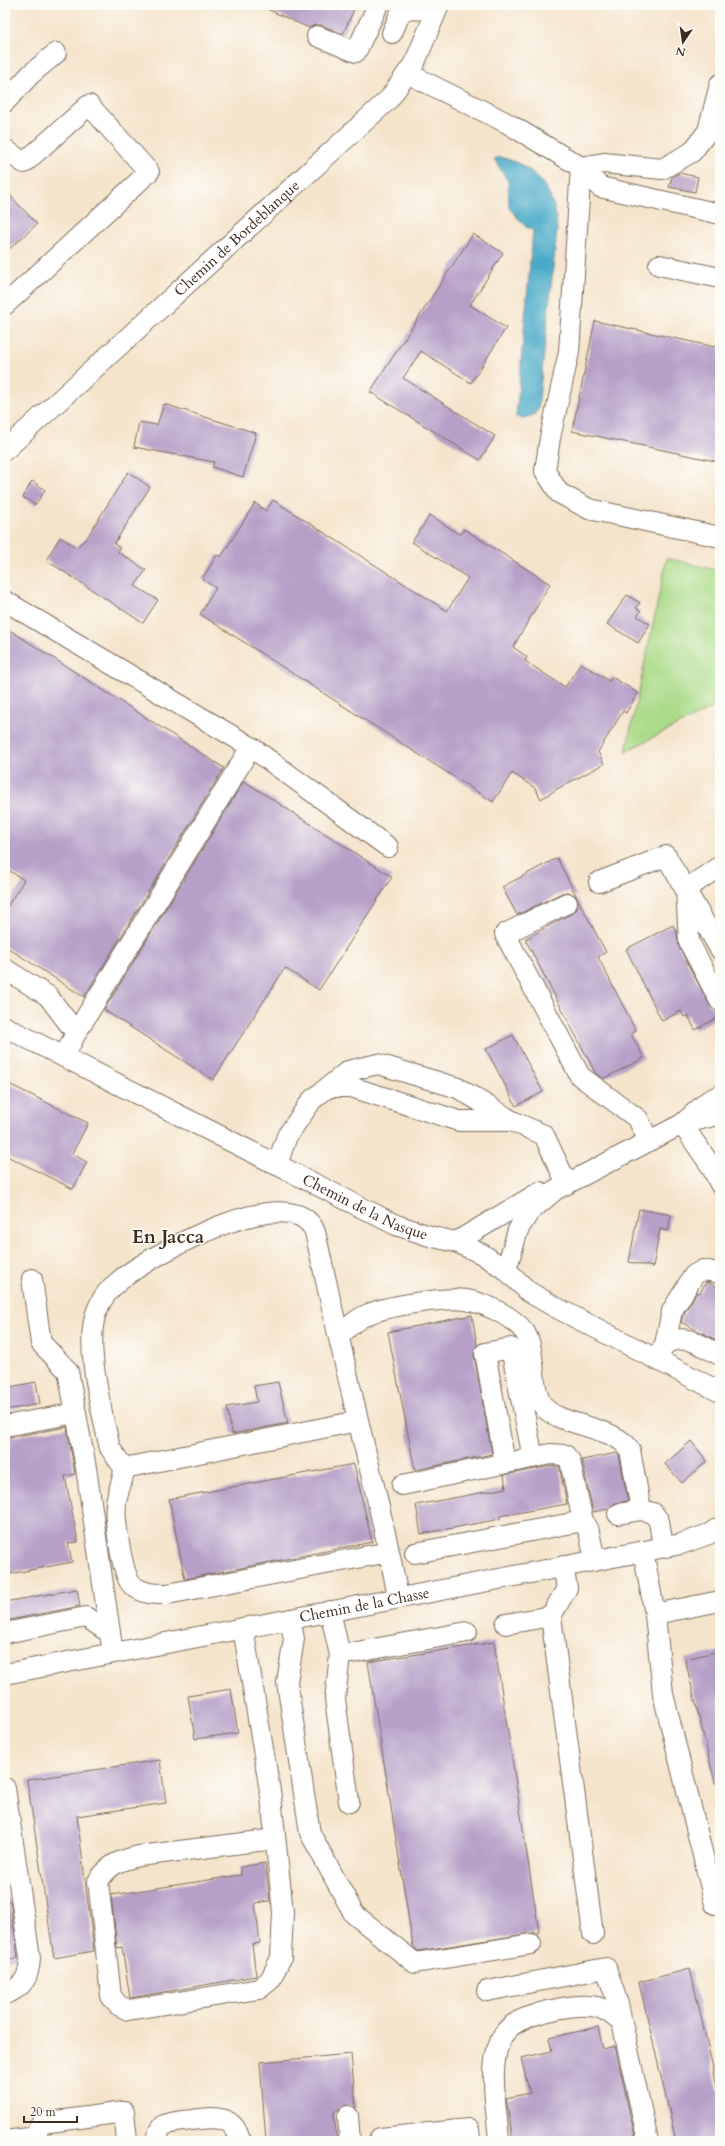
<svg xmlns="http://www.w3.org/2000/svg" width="725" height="2146" font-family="Cardo,serif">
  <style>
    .green { fill: #abdb89; stroke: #738254 }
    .water { fill: #48aac8; stroke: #426a73 }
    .building { fill: #b6a0c8 }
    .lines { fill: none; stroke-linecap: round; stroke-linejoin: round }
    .minor-casing { stroke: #7c6b5b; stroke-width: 22 }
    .minor { stroke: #fff; stroke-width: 20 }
    .labels { text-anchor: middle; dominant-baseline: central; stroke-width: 3; stroke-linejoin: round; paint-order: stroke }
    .street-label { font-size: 15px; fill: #3b2a1e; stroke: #fdfcf7 }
    .district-label { font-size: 19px; font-weight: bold; fill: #3b2a1e; stroke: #fdfcf7 }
  </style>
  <rect width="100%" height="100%" fill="#fdfcf7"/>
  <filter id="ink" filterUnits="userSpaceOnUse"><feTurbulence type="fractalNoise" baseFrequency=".025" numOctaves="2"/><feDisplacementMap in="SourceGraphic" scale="8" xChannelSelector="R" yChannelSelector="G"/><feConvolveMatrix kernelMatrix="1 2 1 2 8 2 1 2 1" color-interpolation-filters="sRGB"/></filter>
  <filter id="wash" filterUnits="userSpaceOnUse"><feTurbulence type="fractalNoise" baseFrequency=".012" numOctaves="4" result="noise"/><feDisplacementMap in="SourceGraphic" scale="16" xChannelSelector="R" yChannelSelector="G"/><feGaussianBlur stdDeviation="0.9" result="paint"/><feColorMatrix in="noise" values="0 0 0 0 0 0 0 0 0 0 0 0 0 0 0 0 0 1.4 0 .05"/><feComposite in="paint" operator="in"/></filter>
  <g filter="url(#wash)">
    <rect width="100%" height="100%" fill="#f5e4cc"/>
    <path class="green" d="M667 558 720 571V704L626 751Z"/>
    <path class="water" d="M499 157C537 165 557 193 557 231L538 409 534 415 523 418 516 417 533 230 526 227 509 208 508 181 494 159Z"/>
    <g id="blocks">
      <path class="building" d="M258 5H356L343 34 321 25H315L309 28Z
        M679 173 698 177 695 192 669 187 672 177Z
        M5 190 37 224 5 253Z
        M473 234 503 253 470 305 506 328 471 383 421 351 403 378 495 436 480 460 370 392Z
        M595 321 720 348V462L572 431Z
        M164 404 256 433 243 477 212 467 214 462 134 447 139 422 157 425Z
        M128 472 150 487 114 544 120 548 118 552 146 570 135 586 158 600 143 623 46 560 60 537 76 547 86 539Z
        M32 481 45 490 35 505 23 497Z
        M273 500 447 611 468 578 412 542 430 515 460 535 464 529 550 584 513 647 527 657 525 661 565 687 581 663 609 681 612 677 638 693 626 713 623 711 598 752 604 764 557 789 541 799 535 788 512 773 493 802 200 614 216 588 202 579 217 555 221 557 255 503 266 511Z
        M627 595 640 603 636 608 641 611 637 616 650 624 638 643 607 624Z
        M5 627 224 768 84 997 5 946V910L24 880 5 868Z
        M244 781 392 877 319 990 285 968 213 1080 104 1010Z
        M557 858 577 897 568 892 562 893 517 915 502 887Z
        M577 898 606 952 598 957 636 1031 631 1034 644 1058 603 1079 596 1074 525 939 572 913 577 909Z
        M673 925 677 933 679 947 710 1006 718 1012 720 1016 695 1030 688 1015 684 1017 681 1011 662 1021 626 949Z
        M513 1035 543 1092 516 1106 486 1049Z
        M5 1082 88 1123 72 1154 87 1162 73 1189 5 1155Z
        M639 1209 671 1215 668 1231 660 1229 653 1267 629 1262Z
        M706 1282 720 1288V1342L681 1322 683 1315 697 1292 700 1293Z
        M472 1315 477 1345 474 1355 492 1454 415 1470 388 1332Z
        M36 1382 40 1404 5 1410V1388Z
        M278 1382 288 1423 232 1434 227 1407 257 1402 254 1386Z
        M67 1427 75 1474 65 1476 78 1542 68 1543 72 1562 5 1575V1438Z
        M691 1441 707 1461 682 1483 665 1464Z
        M617 1453 619 1455 628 1501 616 1503 608 1509 593 1512 582 1460Z
        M354 1464 372 1542 185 1579 169 1499Z
        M551 1466H559L567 1504 500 1516V1519L421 1534 416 1505 506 1488 504 1475Z
        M77 1589 80 1606 5 1621V1602Z
        M494 1642 539 1932 418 1951 413 1946 368 1662Z
        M720 1651V1783H715L685 1659Z
        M231 1689 238 1733 195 1739 188 1696Z
        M160 1760 166 1803 77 1816 94 1951 54 1958 27 1780Z
        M265 1863 270 1901 255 1903 260 1943 252 1944 256 1976 130 1998 122 1947 117 1948 111 1895 241 1875 240 1867Z
        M5 1901H10L18 1958 5 1961Z
        M690 1969 720 2098V2141H676L639 1982Z
        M598 2027 603 2049 615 2046 636 2141H513L506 2098 530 2093 521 2058 552 2051 549 2038Z
        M351 2054 356 2108 347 2105 334 2112 337 2141H266L260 2062Z"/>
    </g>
  </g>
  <g filter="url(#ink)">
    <use href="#blocks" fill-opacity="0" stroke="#7c6b5b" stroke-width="1"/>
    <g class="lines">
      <g class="minor-casing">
        <g id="minor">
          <path d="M392 33 402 9 437 10"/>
          <path d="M317 36 356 52 378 5"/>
          <path d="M409 74 507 123 581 167 600 187 720 214"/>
          <path d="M720 84 708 131 692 152 662 169 604 163 581 167 569 352 550 438 545 471 559 493 589 509 720 537"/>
          <path d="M5 102 31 74 56 53"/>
          <path d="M5 149 24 163 89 105 149 172 5 305"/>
          <path d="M659 265 720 278"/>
          <path id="s1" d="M5 450 389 99 415 62 439 5"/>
          <path d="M5 601 251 747 76 1033 64 1057"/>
          <path d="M251 747 388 847"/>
          <path d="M720 871 717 868 686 889 689 942 720 1001"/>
          <path d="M599 882 666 856 720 949"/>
          <path d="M567 903 505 934 580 1076 638 1119 649 1141"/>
          <path d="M5 969 48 996 76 1033"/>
          <path id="s2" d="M5 1027 396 1225 433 1237 456 1242 482 1254 506 1270 529 1292 555 1307 720 1392"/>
          <path d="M329 1087H351L459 1121H512"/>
          <path d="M686 1123 720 1114"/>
          <path d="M682 1124 711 1166 720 1184"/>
          <path d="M277 1165 287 1136 312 1100 348 1071 378 1064 458 1088 512 1121 544 1135 567 1184"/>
          <path d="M456 1242 540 1192"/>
          <path d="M506 1270 518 1230 529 1212 555 1190 682 1124 708 1101 720 1095"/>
          <path d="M32 1279 41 1343 68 1371 86 1468 113 1653"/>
          <path d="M339 1337C346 1329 354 1321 364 1316 384 1306 444 1297 466 1300 485 1303 512 1316 524 1331 537 1349 530 1391 544 1407 559 1426 616 1426 630 1450L641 1510"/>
          <path d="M665 1344C685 1332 702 1346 720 1355"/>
          <path d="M656 1359 665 1344 672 1311 694 1275 703 1270 720 1273"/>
          <path d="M5 1426 76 1413"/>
          <path d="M505 1463 485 1353 511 1348 533 1458"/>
          <path d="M124 1468 358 1421"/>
          <path d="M402 1485 550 1454 565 1455 570 1461 583 1521"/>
          <path d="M618 1514 641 1510 653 1513 659 1521 663 1547"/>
          <path d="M643 1551 655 1614 720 1601"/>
          <path d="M389 1552 167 1594C153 1594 143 1594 132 1585 122 1576 114 1517 116 1504 117 1491 124 1480 124 1468L110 1448 108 1440C101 1407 83 1339 98 1308 102 1298 109 1289 118 1282 146 1257 293 1175 315 1232 329 1295 343 1357 358 1420 372 1479 388 1538 398 1598"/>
          <path d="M415 1553 583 1521 589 1532 595 1560"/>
          <path d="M563 1566 567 1588 551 1616 593 1934"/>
          <path d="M330 1611 340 1655 335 1699 349 1802"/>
          <path d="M655 1614 663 1694 715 1904"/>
          <path d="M290 1619 294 1639 287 1682 310 1833 354 1914 415 1963 531 1944"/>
          <path d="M506 1624 551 1616"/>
          <path d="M243 1628 271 1797 283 1912 281 1958 270 1980 259 1989 128 2010 118 2005 111 1996 98 1881C111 1863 118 1861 139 1856L275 1839"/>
          <path d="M5 1633 86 1617 110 1633"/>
          <path d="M340 1655 467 1632"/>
          <path id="s3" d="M5 1674 681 1544 709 1534 720 1527"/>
          <path d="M5 1788 30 1958C29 1977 24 1987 5 1994"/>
          <path d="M487 1991 606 1968 618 2004 648 2141"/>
          <path d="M348 2116 350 2141"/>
          <path d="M35 2137 39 2126 43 2123 124 2112 127 2141"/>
          <path d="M6 2141 35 2137V2141"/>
          <path d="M157 2141 159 2131 163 2125C173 2122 182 2121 192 2120 214 2117 234 2114 240 2141"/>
          <path d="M380 2141V2138L469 2129 470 2141"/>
          <path d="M499 2141C497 2112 488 2068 500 2041 503 2034 508 2028 514 2024 531 2013 580 2001 600 2008 609 2011 615 2017 622 2023"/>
        </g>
      </g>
      <use href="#minor" class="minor"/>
    </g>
  </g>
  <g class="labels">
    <g class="street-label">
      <text stroke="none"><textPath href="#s1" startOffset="314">Chemin de Bordeblanque</textPath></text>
      <text stroke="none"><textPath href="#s2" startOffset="403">Chemin de la Nasque</textPath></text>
      <text stroke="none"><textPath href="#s3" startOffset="366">Chemin de la Chasse</textPath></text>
    </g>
    <g class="district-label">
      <text x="168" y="1237">En Jacca</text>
    </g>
  </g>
  <rect width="725" height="2146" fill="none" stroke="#fdfcf7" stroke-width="20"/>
  <g transform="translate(683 42) rotate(193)" stroke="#fdfcf7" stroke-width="3" paint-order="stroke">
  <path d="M0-3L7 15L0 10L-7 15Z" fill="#3b2a1e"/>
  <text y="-6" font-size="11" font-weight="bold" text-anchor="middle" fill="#3b2a1e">N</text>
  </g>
  <path d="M24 2116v6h53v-6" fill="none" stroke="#3b2a1e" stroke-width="2"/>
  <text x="30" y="2116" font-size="12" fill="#3b2a1e" stroke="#fdfcf7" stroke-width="3" paint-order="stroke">20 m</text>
</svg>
